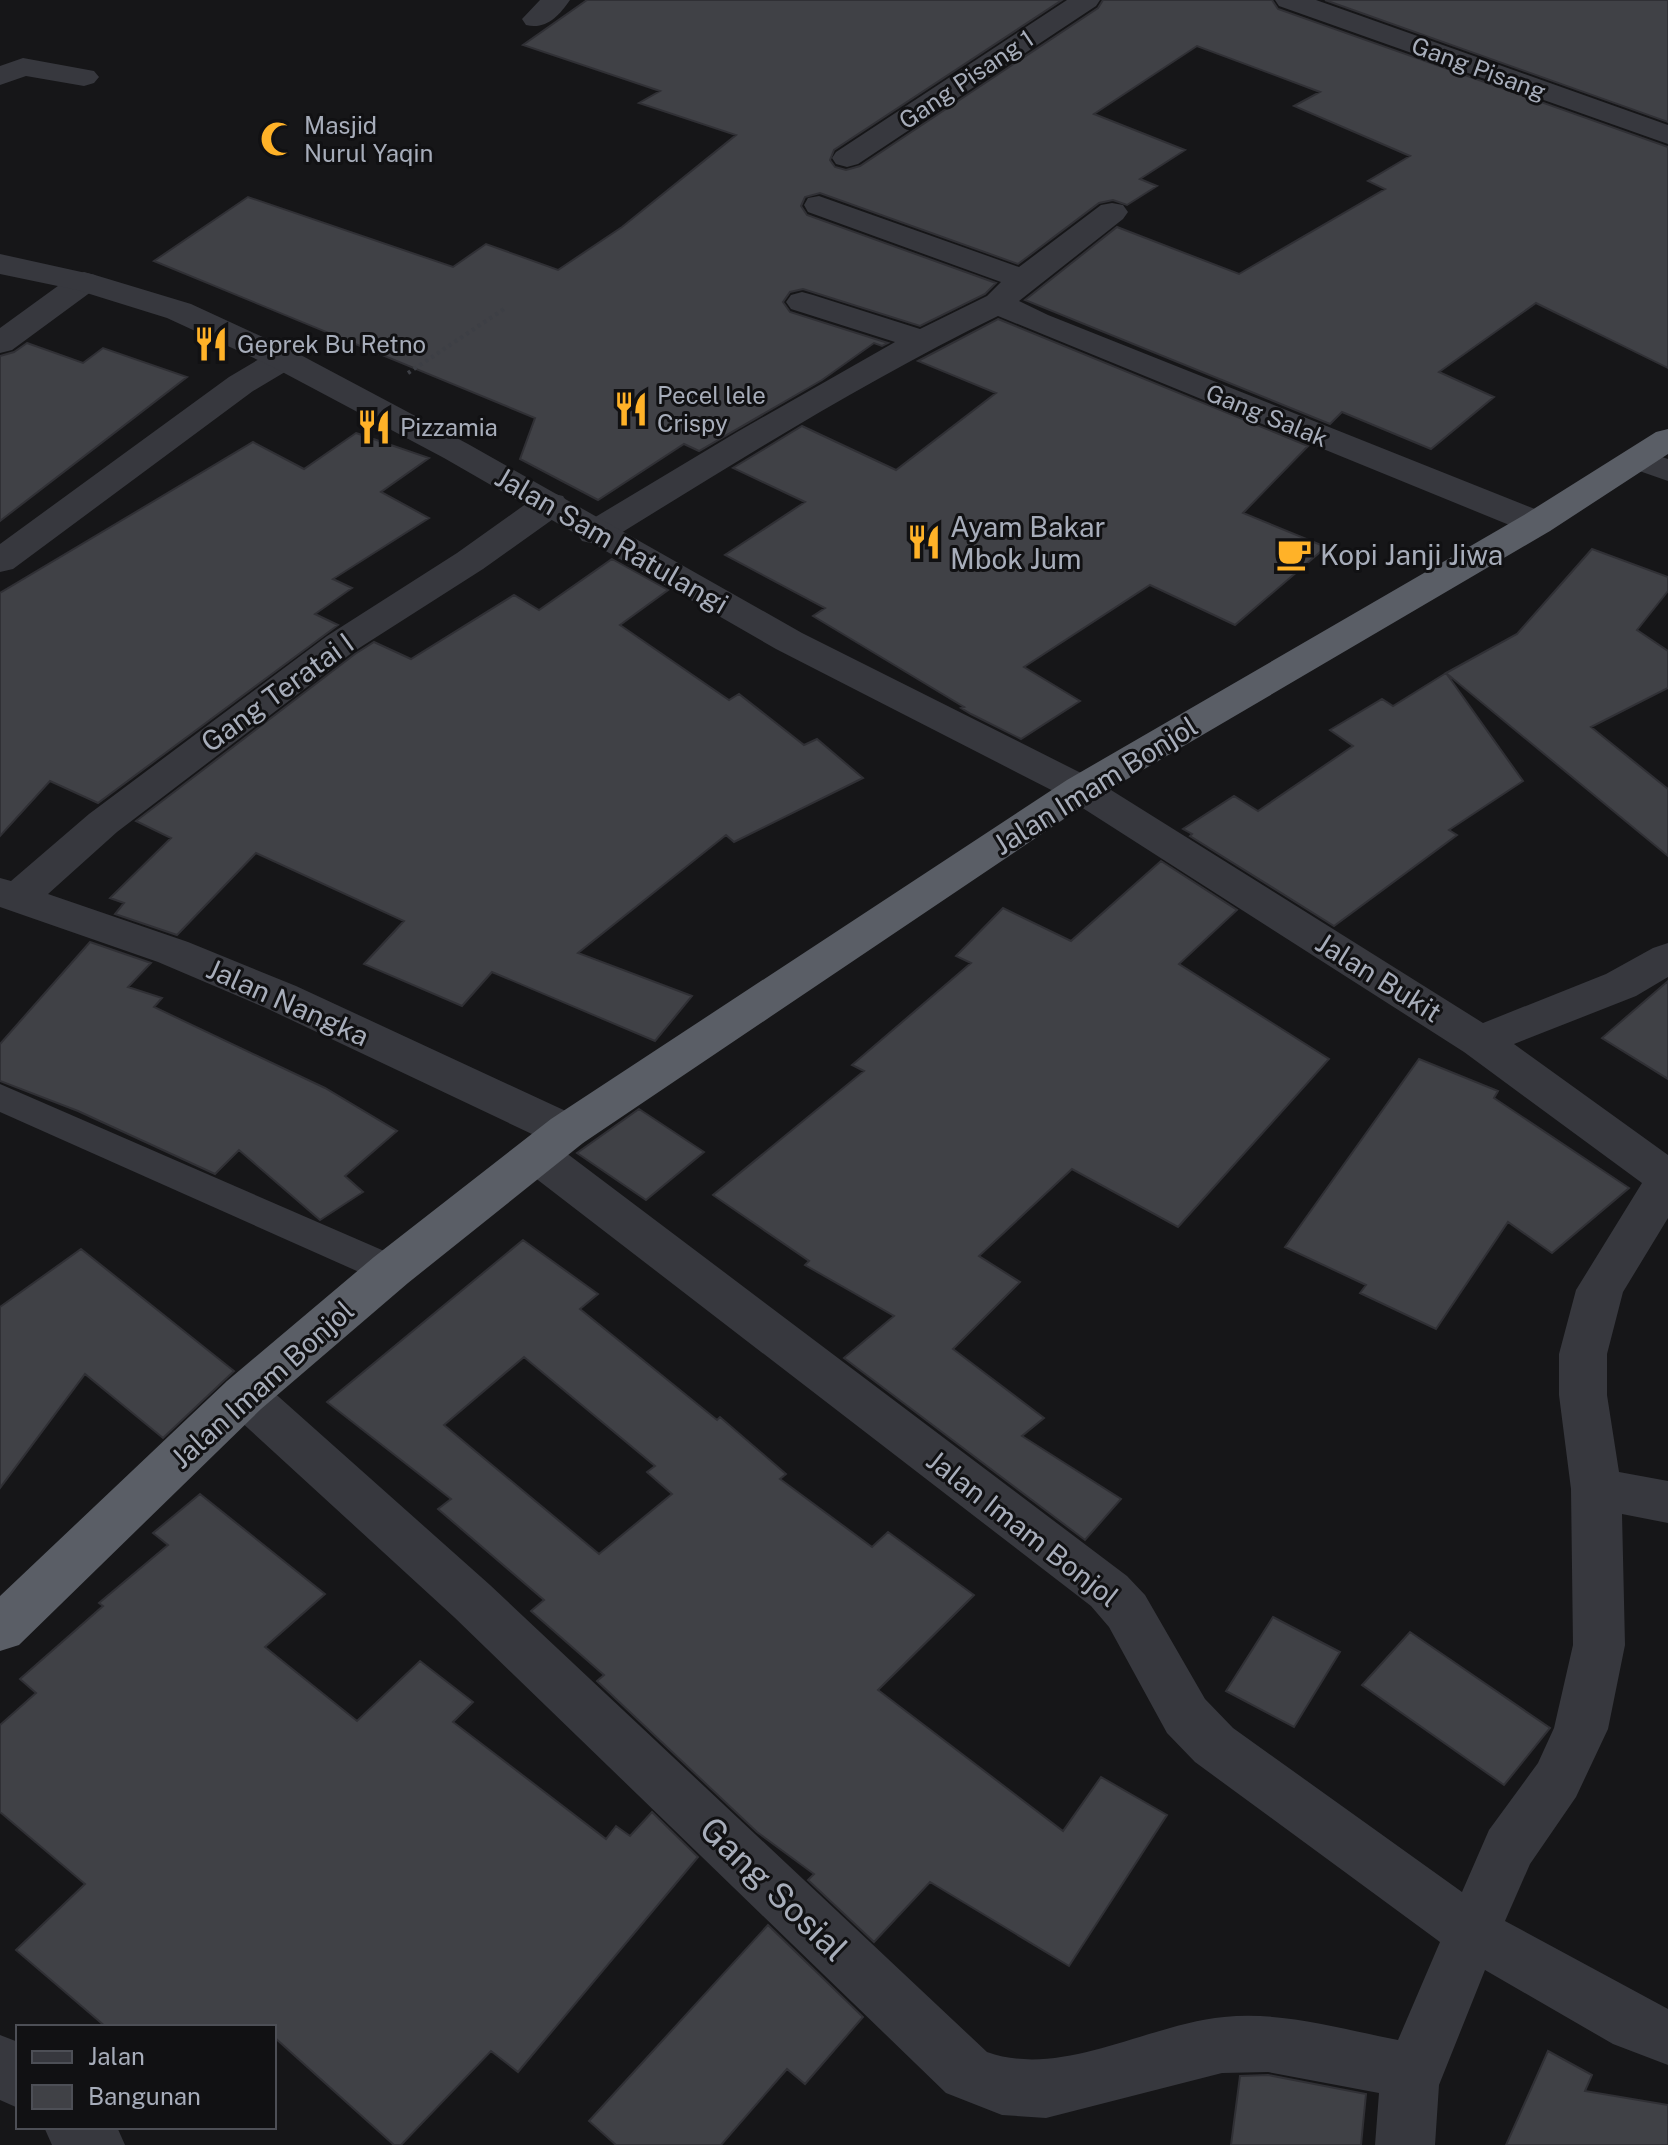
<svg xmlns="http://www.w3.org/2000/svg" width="1668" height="2145" font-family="'Public Sans',sans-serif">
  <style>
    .building { fill: #404146; stroke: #303035; stroke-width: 2; fill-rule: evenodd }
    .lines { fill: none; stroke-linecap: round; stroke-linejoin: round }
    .path { stroke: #3d3f45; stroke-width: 4; stroke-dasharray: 3 4; stroke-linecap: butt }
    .service { fill: #37383e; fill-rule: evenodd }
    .minor { fill: #37383e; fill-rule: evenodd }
    .tertiary { fill: #37383e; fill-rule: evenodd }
    .trunk { fill: #5a5e66; fill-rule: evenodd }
    .labels { text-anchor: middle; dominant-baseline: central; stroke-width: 6; stroke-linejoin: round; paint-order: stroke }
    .far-street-label { font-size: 24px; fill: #a7adba; stroke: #111113 }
    .far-poi-label { font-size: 24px; fill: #a7adba; stroke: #111113; text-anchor: start }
    .poi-label { font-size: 28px; fill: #a7adba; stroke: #111113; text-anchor: start }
    .street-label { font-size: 28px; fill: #a7adba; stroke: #111113 }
    .near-street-label { font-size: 34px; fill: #a7adba; stroke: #111113 }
  </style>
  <rect width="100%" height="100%" fill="#161618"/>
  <path class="building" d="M587 0H1062L834 150 830 160 835 167 846 170 860 166 1098 8 1103 0H1272L1278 9 1668 147V368L1536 303 1439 372 1494 397 1431 449 1342 412 1330 424 1025 300 1117 227 1239 274 1385 189 1368 181 1410 156 1294 106 1320 92 1197 46 1094 114 1185 150 1140 179 1157 186 1127 205 1113 200 1099 203 1018 264 820 193 805 197 801 206 807 215 996 283 985 294 920 326 803 289 790 292 783 302 790 312 888 343 882 346 874 343 822 380 699 451 684 444 598 500 520 459 535 418 154 261 248 197 453 267 486 244 558 270 622 227 736 135 639 103 660 91 523 45Z
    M1325 0H1668V122Z
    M998 319 1308 446 1243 513 1326 547 1235 625 1150 585 1024 667 1080 701 1021 739 971 714 961 708 964 707 813 616 825 608 725 555 805 502 733 468 802 426 896 470 996 393 918 361Z
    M27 343 83 363 103 348 187 377 0 521V356L14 352Z
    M356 433 429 458 381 492 429 518 333 579 352 588 315 614 338 625 98 803 50 781 0 836V593L253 442 304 469Z
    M1592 549 1668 577V591L1637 630 1668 651V688L1591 727 1668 789V856L1446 673 1517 634Z
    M612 559 668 590 620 625 729 700 739 694 804 745 817 739 863 778 734 842 726 835 578 953 692 996 655 1041 492 972 462 1006 364 964 404 921 256 853 177 935 115 914 124 903 110 898 171 838 136 821 355 654 374 642 411 659 514 595 539 610Z
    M1446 673 1523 781 1449 830 1457 835 1334 926 1190 836 1192 834 1183 829 1234 796 1258 811 1353 746 1330 730 1382 699 1393 706Z
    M1161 861 1237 910 1179 964 1329 1059 1178 1227 1072 1169 979 1256 1020 1282 953 1349 1044 1418 1022 1436 1121 1499 1085 1540 844 1358 894 1316 805 1265 809 1261 713 1195 864 1071 852 1065 971 963 956 956 1003 908 1071 941Z
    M90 942 151 963 128 987 162 998 154 1007 325 1088 397 1131 345 1176 363 1192 320 1220 239 1150 215 1174 78 1111 0 1081V1044Z
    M1668 981V1079L1602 1038Z
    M1419 1059 1498 1091 1494 1098 1629 1188 1552 1253 1508 1222 1436 1329 1360 1293 1366 1285 1285 1247Z
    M639 1109 704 1152 646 1200 577 1153Z
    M523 1240 598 1294 580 1309 717 1420 720 1417 786 1474 780 1479 872 1547 888 1532 974 1595 878 1690 1063 1831 1101 1777 1167 1815 1069 1966 930 1882 874 1942 808 1880 814 1874 757 1832 597 1681 604 1675 531 1611 544 1600 438 1509 451 1499 327 1402ZM524 1357 655 1466 647 1472 672 1494 599 1554 444 1425Z
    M81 1249 234 1371 163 1438 85 1374 0 1488V1307Z
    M200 1494 325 1594 265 1647 357 1721 420 1661 473 1702 453 1722 606 1839 616 1826 630 1836 652 1812 698 1857 518 2072 491 2051 401 2145H394L274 2037V2027H106L16 1950 85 1884 0 1812V1725L36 1693 20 1679 103 1606 99 1603 168 1545 153 1533Z
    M1273 1617 1340 1652 1294 1727 1226 1691Z
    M1410 1632 1550 1728 1504 1785 1362 1685Z
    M768 1925 863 2017 805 2084 787 2069 721 2145H616L589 2121Z
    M1548 2051 1592 2075 1585 2091 1668 2105V2145H1506Z
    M1268 2075 1366 2094 1361 2145H1231L1240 2076Z"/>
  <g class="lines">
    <path class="path" d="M408 373 504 309"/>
    <path class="service" d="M0 1084 405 1260 410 1270 405 1280 391 1285 377 1280 0 1112Z"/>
    <path class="minor" d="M540 0H570C559 16 546 30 526 25L522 19Z
      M1067 0H1100L1096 6 858 164 847 167 836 164 832 158 836 152Z
      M1275 0H1316L1668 125V144L1279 6Z
      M23 58 94 71 99 77 94 83 84 86 26 76 0 85V66Z
      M819 196 1019 267 1101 205 1112 203 1123 205 1128 212 1123 219 1019 301 1048 315 1550 515 1555 523 1550 531 1537 534 1524 531 998 316C863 382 736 462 608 541L595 544 582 541 577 533 582 525 737 432 895 342 791 309 786 302 791 295 802 292 813 295 920 329 987 296 1001 282 808 212 804 205 808 198Z
      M84 272 95 275 100 282 95 289 12 350 0 353V328L73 275Z
      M283 349 295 352 300 359 295 366 253 391 13 569 0 572V544L229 377 271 352Z
      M1637 449 1668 459V481L1625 466 1620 459 1625 452Z
      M550 493 563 496 568 504 563 512 483 569 353 652 117 832 48 894 188 942 296 986 583 1119 589 1131 583 1143 567 1147 553 1143 1127 1576 1145 1595 1205 1699 1233 1728 1462 1892 1489 1830 1538 1763 1554 1728 1573 1645 1571 1489 1559 1395V1354L1576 1290 1642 1183 1464 1052 1067 798 1061 789 1067 780 1081 776 1095 780 1483 1023 1606 974 1653 948 1668 943V977L1636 996 1514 1044 1668 1155V1218L1623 1292 1607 1354V1395L1619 1472 1668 1481V1523L1622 1514 1625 1645 1608 1729 1576 1797 1530 1864 1505 1921 1668 2009V2065L1613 2044 1485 1970 1439 2085 1435 2145H1375L1379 2093 1268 2072 1222 2073 1046 2118 1002 2115 946 2093 454 1617 227 1409 220 1395 227 1381 244 1376 261 1381 490 1585 987 2052C1062 2079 1148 2024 1224 2017 1282 2011 1342 2029 1398 2040L1440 1942 1195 1762 1167 1733 1109 1627 1091 1606 521 1167 514 1155 521 1143 537 1138 551 1143 266 1008 158 962 0 907V878L11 881 89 814 327 636 457 553 537 496Z
      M0 2035 18 2042V2108L0 2100Z
      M44 2127H117L125 2145H52Z"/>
    <path class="tertiary" d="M0 254 95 275 191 304 295 352 468 444 802 633 1095 780 1101 789 1095 798 1081 802 1067 798 776 649 444 458 271 366 167 318 77 290 0 274Z"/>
    <path class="trunk" d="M1668 429V454L1550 531 1095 798 583 1143 408 1283 261 1409 19 1645 0 1651V1596L227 1381 374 1257 551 1119 1067 780 1524 515 1656 432Z"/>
  </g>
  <defs>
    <g id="mosque-bare" transform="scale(2.76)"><path d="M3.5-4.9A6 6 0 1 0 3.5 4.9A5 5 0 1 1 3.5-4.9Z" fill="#ffb228" stroke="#111113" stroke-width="2.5" paint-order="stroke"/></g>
    <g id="restaurant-bare" transform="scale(2.76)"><path d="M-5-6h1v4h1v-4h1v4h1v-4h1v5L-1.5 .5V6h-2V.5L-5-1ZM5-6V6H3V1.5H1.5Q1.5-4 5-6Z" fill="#ffb228" stroke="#111113" stroke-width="2.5" paint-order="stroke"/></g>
    <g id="cafe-bare" transform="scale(2.76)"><path d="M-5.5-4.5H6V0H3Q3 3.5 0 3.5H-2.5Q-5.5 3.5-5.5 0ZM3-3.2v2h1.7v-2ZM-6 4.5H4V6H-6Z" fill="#ffb228" stroke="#111113" stroke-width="2.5" paint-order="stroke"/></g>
  </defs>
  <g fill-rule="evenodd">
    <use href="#mosque-bare" x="278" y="139"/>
    <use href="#restaurant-bare" x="211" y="344"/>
    <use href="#restaurant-bare" x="631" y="409"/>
    <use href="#restaurant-bare" x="374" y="427"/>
    <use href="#restaurant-bare" x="924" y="542"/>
    <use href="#cafe-bare" x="1294" y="554"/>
  </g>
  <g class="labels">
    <g class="far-street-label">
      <text transform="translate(1479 68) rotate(20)">Gang Pisang</text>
      <text transform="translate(966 79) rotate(-34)">Gang Pisang 1</text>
      <text transform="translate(1267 415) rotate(22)">Gang Salak</text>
    </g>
    <g class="far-poi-label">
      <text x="304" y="125">Masjid<tspan x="304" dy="28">Nurul Yaqin</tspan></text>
      <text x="237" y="344">Geprek Bu Retno</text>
      <text x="657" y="395">Pecel lele<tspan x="657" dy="28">Crispy</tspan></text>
      <text x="400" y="427">Pizzamia</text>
    </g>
    <g class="poi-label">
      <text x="950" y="526">Ayam Bakar<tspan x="950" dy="32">Mbok Jum</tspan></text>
      <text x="1320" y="554">Kopi Janji Jiwa</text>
    </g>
    <g class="street-label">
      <text transform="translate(612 540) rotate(30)">Jalan Sam Ratulangi</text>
      <text transform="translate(277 692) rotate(-36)">Gang Teratai I</text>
      <text transform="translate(1095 785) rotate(-32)">Jalan Imam Bonjol</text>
      <text transform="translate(1379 977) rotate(32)">Jalan Bukit</text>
      <text transform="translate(288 1002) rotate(24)">Jalan Nangka</text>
      <text transform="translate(262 1384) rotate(-42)">Jalan Imam Bonjol</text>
      <text transform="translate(1023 1528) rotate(38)">Jalan Imam Bonjol</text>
    </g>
    <g class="near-street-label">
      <text transform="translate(774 1889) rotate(44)">Gang Sosial</text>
    </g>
  </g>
  <rect x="16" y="2025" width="260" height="104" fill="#111113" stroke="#4d4f56" stroke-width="2"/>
  <rect x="32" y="2051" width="40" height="12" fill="#37383e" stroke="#4d4f56" stroke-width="2"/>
  <text x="88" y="2065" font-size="24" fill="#a7adba">Jalan</text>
  <rect x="32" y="2085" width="40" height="24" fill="#404146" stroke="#4d4f56" stroke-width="2"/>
  <text x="88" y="2105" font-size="24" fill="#a7adba">Bangunan</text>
</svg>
